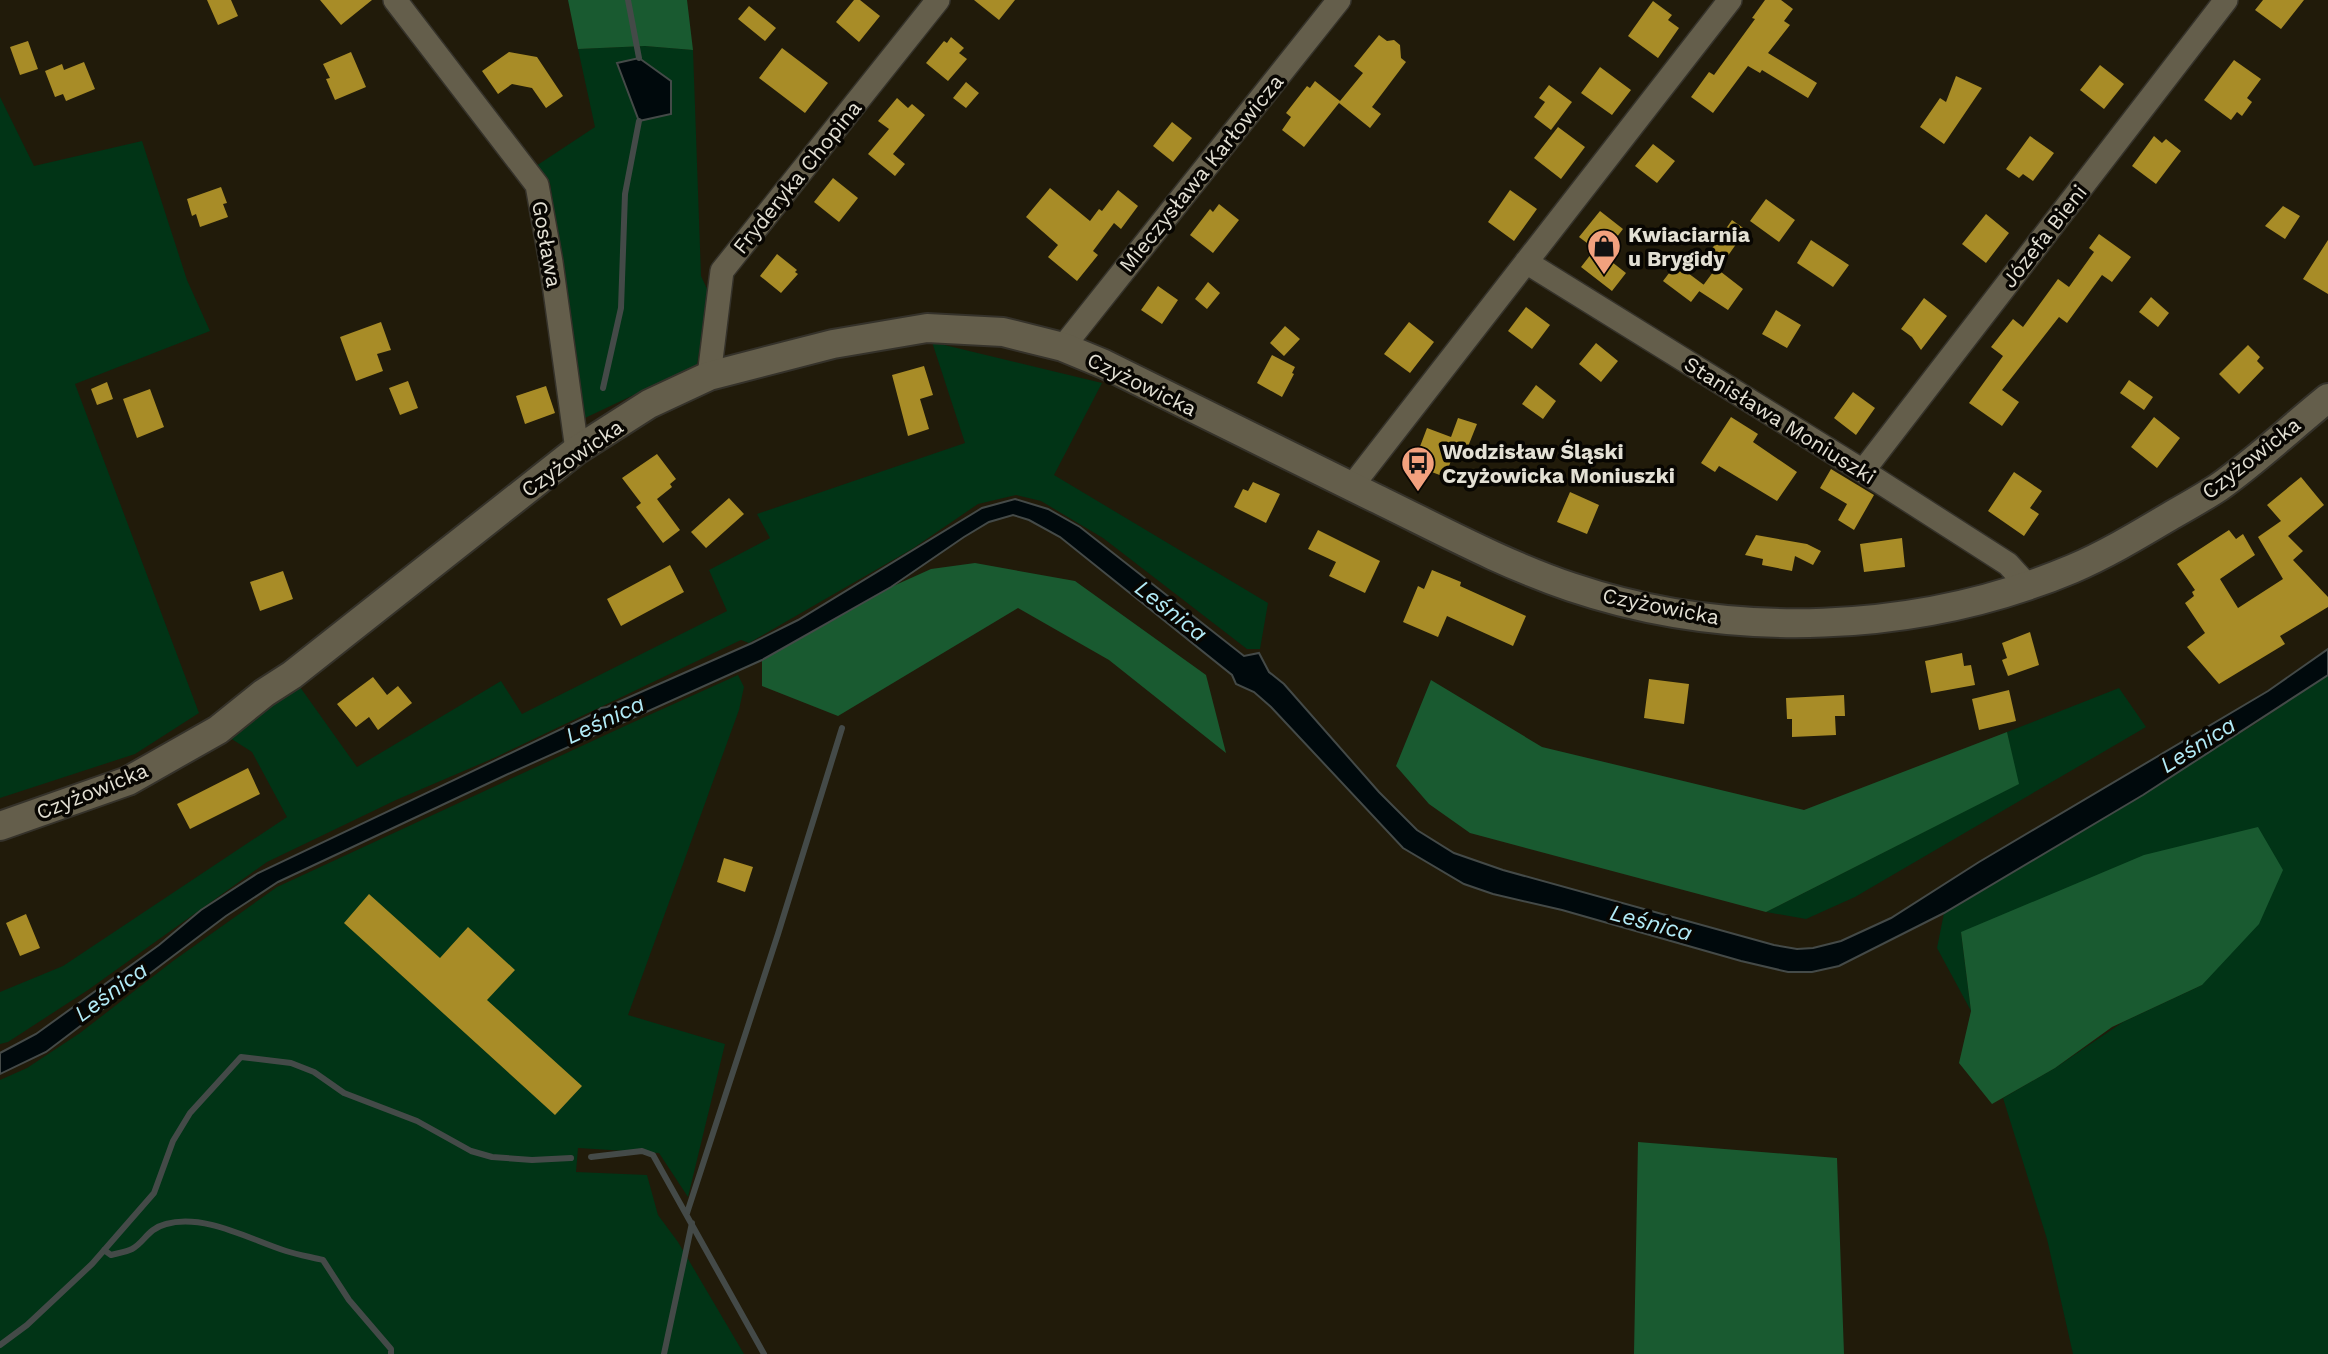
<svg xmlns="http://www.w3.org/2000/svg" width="2328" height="1354" font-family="'Work Sans',sans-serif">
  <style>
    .green { fill: #013416 }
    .forest { fill: #195a30 }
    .water { fill: #00090c; stroke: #444a48; stroke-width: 2 }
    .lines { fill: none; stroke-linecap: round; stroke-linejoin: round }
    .stream { stroke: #444a48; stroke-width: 6 }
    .building { fill: #a88c27 }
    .minor-casing { stroke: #35322a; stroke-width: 26 }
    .tertiary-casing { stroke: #35322a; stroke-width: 32 }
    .minor { stroke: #645e4b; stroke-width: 23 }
    .tertiary { stroke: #645e4b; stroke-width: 28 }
    .labels { text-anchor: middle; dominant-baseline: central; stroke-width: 7; stroke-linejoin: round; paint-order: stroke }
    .street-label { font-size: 21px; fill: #e3e0d4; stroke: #080602 }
    .poi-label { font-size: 21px; font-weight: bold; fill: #e3e0d4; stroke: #080602; text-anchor: start }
    .water-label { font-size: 23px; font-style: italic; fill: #b2ebf7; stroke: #080602 }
  </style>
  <rect width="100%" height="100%" fill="#211b0a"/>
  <path class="green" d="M645 46 693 50 701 276 709 293 697 365 585 418 550 183 536 166 595 127 578 49Z
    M0 97 34 166 142 141 187 280 210 331 75 384 199 713 135 754 0 798Z
    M932 342 1102 383 1054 475 1268 603 1260 649H1247L1103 538 1041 501 1016 495 978 504 912 549 749 643 741 640 494 758 396 800 267 862 88 990 8 1042 0 1044V992L63 966 287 817 252 752 227 736 300 687 357 767 501 681 522 714 727 611 709 570 770 538 757 514 965 443Z
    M2328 674V1354H2073L2047 1239 2003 1098 2055 1068 2123 1022 2202 985 1961 932 1971 1011 1937 948 1944 913 2255 724Z
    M738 675 744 687 739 710 628 1015 725 1044 688 1197 659 1153 578 1148 576 1172 647 1175 658 1215 678 1242 744 1354H0V1080L27 1068 80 1033 173 961 277 887 627 725Z
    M2119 688 2146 727 1855 897 1806 919 1766 912 2018 784 2007 732Z"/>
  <path class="forest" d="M568 0H687L693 50 645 46 578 49Z
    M975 563 1075 581 1206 675 1226 753 1109 660 1018 608 838 716 762 686V660L891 587 931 569Z
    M1431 680 1542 747 1804 810 2007 732 2019 784 1766 912 1470 833 1429 804 1396 766Z
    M2258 827 2283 870 2259 924 2202 985 2112 1027 2055 1068 1992 1104 1959 1063 1971 1011 1961 932 2144 855Z
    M1638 1142 1837 1158 1844 1354H1634Z"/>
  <path class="water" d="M639 58 671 81V114L639 121 617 63Z
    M1015 499 1048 509 1080 527 1244 656 1259 653 1269 672 1284 684 1379 792 1417 830 1454 853 1503 870 1774 945 1797 949 1813 948 1841 941 1891 918 1979 862 2268 691 2328 649V675L2143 795 1944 913 1839 966 1812 972H1788L1741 961 1562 910 1493 894 1464 884 1403 848 1271 707 1254 692 1236 684 1232 675 1060 537 1029 520 1013 515 989 522 964 537 891 587 762 660 506 775 278 882 226 916 46 1052 0 1074V1053L36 1034 159 945 201 910 258 873 595 713 601 708 607 707 752 643 798 620 982 508Z"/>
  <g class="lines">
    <path class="stream" d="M628 0 639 58
      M603 388 621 308 625 194 639 121
      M591 1157 642 1151 653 1155 764 1354
      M687 1213 778 934 842 728
      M104 1250 111 1255C118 1253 126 1252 132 1249 145 1242 147 1229 166 1224 204 1213 251 1240 286 1251 298 1255 311 1257 323 1260L349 1300 391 1349V1354
      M0 1345 27 1325 92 1264 154 1193 173 1141 190 1113 241 1057 291 1063 314 1072 344 1093 417 1121 471 1151 492 1157 532 1160 571 1158
      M664 1354 692 1223"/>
  </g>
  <path class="building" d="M207 0H231L238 16 218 25Z
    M320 0H372L341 25Z
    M854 0H860L880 16 859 42 836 22Z
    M974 0H1015L999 20Z
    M1765 0H1781L1793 9 1784 21 1790 25 1768 53 1817 83 1808 98 1762 70 1760 73 1748 66 1713 113 1691 97 1709 72 1714 75 1755 19 1752 18Z
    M2263 0H2304L2281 29 2255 10Z
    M1653 1 1672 15 1668 20 1679 28 1658 58 1628 36Z
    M749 6 776 28 765 41 738 19Z
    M1379 35 1387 41 1394 40 1400 45 1401 58 1406 62 1372 107 1381 114 1370 128 1339 103 1304 147 1282 130 1291 117 1286 113 1307 86 1310 88 1315 81 1340 101 1363 73 1354 66Z
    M951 37 964 48 959 53 967 59 948 81 926 63 944 41 947 43Z
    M28 41 38 69 20 75 10 47Z
    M782 48 828 83 805 113 759 78Z
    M351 52 366 87 335 100 326 79 330 78 323 64Z
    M509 52 537 57 563 96 546 108 532 88 512 84 498 94 482 71Z
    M2234 60 2261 79 2247 98 2252 102 2242 116 2237 112 2231 120 2204 100Z
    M84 62 95 89 66 101 63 94 55 97 45 71 62 64 64 70Z
    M2100 65 2124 84 2104 109 2080 90Z
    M1600 67 1631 90 1612 115 1581 93Z
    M1956 76 1982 88 1944 144 1920 127 1940 98 1946 102Z
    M966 82 979 93 966 108 953 98Z
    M1549 85 1572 102 1551 130 1534 117 1545 102 1539 98Z
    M897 98 908 108 912 104 925 115 893 154 905 164 895 176 868 154 889 129 878 121Z
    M1172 122 1192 138 1173 162 1153 146Z
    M1558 127 1585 147 1561 179 1534 158Z
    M2030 136 2054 153 2033 181 2023 174 2019 178 2006 169Z
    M2154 136 2162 143 2166 139 2181 151 2156 184 2132 166Z
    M1653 144 1675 161 1657 183 1635 166Z
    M833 178 858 198 839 222 814 202Z
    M221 187 227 203 223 204 228 217 200 227 196 214 192 216 187 199Z
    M1050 188 1090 221 1099 209 1102 211 1118 190 1138 206 1121 229 1114 223 1093 251 1098 255 1077 281 1048 257 1058 245 1026 217Z
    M1510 190 1537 209 1514 241 1488 222Z
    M1766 199 1795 220 1779 242 1750 221Z
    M1219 204 1239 220 1213 253 1190 235 1210 209 1213 212Z
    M2283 206 2300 216 2285 239 2265 226Z
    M1600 211 1623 229 1603 255 1626 273 1612 291 1581 267 1595 249 1599 252 1579 237Z
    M1986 214 2009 233 1986 263 1962 244Z
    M1732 220 1746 230 1725 260 1711 250Z
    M2099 234 2131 257 2112 282 2102 275 2067 323 2059 317 2002 390 2019 402 2002 426 1969 403 2003 356 1991 347 2013 319 2023 327 2058 279 2069 287 2094 252 2089 248Z
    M1811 240 1849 265 1833 287 1797 263Z
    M2328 240V294L2303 279Z
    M777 254 797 270 795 272 798 274 781 293 760 276Z
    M1676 264 1704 285 1691 302 1663 281Z
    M1716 268 1743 289 1728 310 1699 291Z
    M1208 282 1220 293 1207 309 1195 299Z
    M1158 286 1178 300 1162 324 1141 310Z
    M2151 297 2169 313 2158 327 2139 312Z
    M1924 298 1947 316 1921 350 1912 337 1901 329Z
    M1526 307 1550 325 1532 349 1508 331Z
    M1776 310 1801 325 1787 348 1762 334Z
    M381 322 391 350 377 354 383 371 356 381 340 337Z
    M1409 322 1434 342 1410 373 1384 354Z
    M1285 326 1300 339 1284 356 1270 343Z
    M1596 343 1618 361 1601 382 1579 364Z
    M2248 345 2260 357 2257 361 2264 368 2239 394 2219 374Z
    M1272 355 1295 367 1292 373 1294 374 1282 397 1257 383Z
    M924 366 933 395 920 399 929 429 908 436 892 375Z
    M2129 380 2153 397 2144 410 2120 393Z
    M408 381 418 408 400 415 389 388Z
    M107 382 113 399 97 405 91 389Z
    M1536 385 1556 401 1543 419 1522 404Z
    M546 386 555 413 525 424 516 396Z
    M150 389 164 427 137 438 123 399Z
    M1853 392 1875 408 1856 435 1834 418Z
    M1731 417 1758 434 1753 442 1797 472 1777 501 1719 466 1715 472 1701 463Z
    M2154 417 2180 438 2157 468 2131 447Z
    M1458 418 1477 424 1465 454 1455 450 1445 477 1413 465 1427 428 1451 437Z
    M657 454 676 479 670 484 672 487 657 499 680 530 663 543 636 507 641 503 622 478Z
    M1831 469 1874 495 1854 530 1838 520 1847 504 1820 488Z
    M2014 472 2042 491 2030 508 2039 514 2024 536 1988 511Z
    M2301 477 2324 505 2288 536 2303 551 2293 560 2328 597V607L2280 636 2285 644 2219 684 2187 647 2205 633 2185 603 2194 596 2192 592 2195 590 2177 564 2229 530 2236 539 2243 534 2255 555 2220 579 2238 608 2283 579 2258 537 2281 521 2267 505Z
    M1253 482 1280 494 1266 523 1234 507 1243 489 1248 491Z
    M1570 492 1599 505 1587 534 1557 522Z
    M729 498 744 514 706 548 691 532Z
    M1318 530 1380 561 1365 593 1329 576 1336 562 1308 549Z
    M1756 535 1807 544 1821 551 1813 565 1795 556 1792 571 1762 565 1763 559 1745 555Z
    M1902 538 1905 567 1864 572 1860 544Z
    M670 565 684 592 621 626 607 599Z
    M1432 570 1461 582 1460 586 1526 616 1513 646 1447 616 1438 637 1403 622 1418 586 1424 589Z
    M283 571 293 599 260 611 250 582Z
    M2030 632 2039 665 2008 676 2002 660 2007 658 2002 643Z
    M1962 653 1964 666 1971 665 1975 685 1931 693 1925 661Z
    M373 677 387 695 398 686 412 703 378 730 369 717 356 727 337 704Z
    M1649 679 1689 684 1684 724 1644 718Z
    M2009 690 2016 721 1979 730 1972 699Z
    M1844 695 1845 716H1835L1836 735 1792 737V719H1787L1786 698Z
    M248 768 260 794 190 829 177 804Z
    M724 858 753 867 745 892 717 882Z
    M369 894 440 958 468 927 515 970 487 1000 582 1086 555 1115 344 923Z
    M26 914 40 948 20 956 6 923Z"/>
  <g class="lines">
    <g class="minor-casing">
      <path id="minor" d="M395 0 537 185 551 262 577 450
        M1526 262 1863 471 2008 564 2027 585
        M1063 347 1339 0
        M709 376 722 271 938 0
        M1863 471 2226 0
        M1352 486 1730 0"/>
    </g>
    <g class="tertiary-casing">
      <path id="tertiary" d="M0 826 128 781 218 730 264 693 292 675 577 450 649 404 709 376 833 344 927 328 1003 332 1063 347 1104 364C1194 409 1285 453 1375 498 1439 529 1503 564 1571 587 1731 641 1917 634 2072 569 2107 554 2140 534 2172 515 2188 506 2204 497 2219 487 2257 460 2292 427 2328 398"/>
    </g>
    <use href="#minor" class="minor"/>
    <use href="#tertiary" class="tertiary"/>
  </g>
  <defs>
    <g id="shop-pin" transform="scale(1.75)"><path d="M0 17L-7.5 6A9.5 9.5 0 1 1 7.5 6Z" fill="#f2a17e" stroke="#080602"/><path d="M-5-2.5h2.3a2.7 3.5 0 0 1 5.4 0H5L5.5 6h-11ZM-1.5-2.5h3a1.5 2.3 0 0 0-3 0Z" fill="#111"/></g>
    <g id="bus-pin" transform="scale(1.75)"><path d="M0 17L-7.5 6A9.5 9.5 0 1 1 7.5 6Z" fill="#f2a17e" stroke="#080602"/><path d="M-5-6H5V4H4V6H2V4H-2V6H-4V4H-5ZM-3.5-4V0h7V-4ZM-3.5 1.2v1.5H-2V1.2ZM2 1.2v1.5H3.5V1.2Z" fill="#111"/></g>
  </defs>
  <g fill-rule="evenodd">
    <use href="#shop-pin" x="1604" y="246"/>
    <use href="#bus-pin" x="1418" y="463"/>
  </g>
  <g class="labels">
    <g class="street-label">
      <text transform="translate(1201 173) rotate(-51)">Mieczysława Karłowicza</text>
      <text transform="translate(797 177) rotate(-51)">Fryderyka Chopina</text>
      <text transform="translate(2044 236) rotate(-52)">Józefa Bieni</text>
      <text transform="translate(547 244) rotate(80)">Gosława</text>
      <text transform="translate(1142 384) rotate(26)">Czyżowicka</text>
      <text transform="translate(1780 420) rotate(32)">Stanisława Moniuszki</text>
      <text transform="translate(572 458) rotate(-35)">Czyżowicka</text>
      <text transform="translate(2251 458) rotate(-38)">Czyżowicka</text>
      <text transform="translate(1661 606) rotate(11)">Czyżowicka</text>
      <text transform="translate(92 791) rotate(-22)">Czyżowicka</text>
    </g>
    <g class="poi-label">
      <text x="1628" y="234">Kwiaciarnia<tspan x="1628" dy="24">u Brygidy</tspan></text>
      <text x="1442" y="451">Wodzisław Śląski<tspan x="1442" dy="24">Czyżowicka Moniuszki</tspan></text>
    </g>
    <g class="water-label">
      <text transform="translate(1171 611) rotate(38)">Leśnica</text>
      <text transform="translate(605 720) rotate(-25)">Leśnica</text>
      <text transform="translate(2198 745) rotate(-32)">Leśnica</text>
      <text transform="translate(1651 923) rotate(15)">Leśnica</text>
      <text transform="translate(111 992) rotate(-36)">Leśnica</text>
    </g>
  </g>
</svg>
